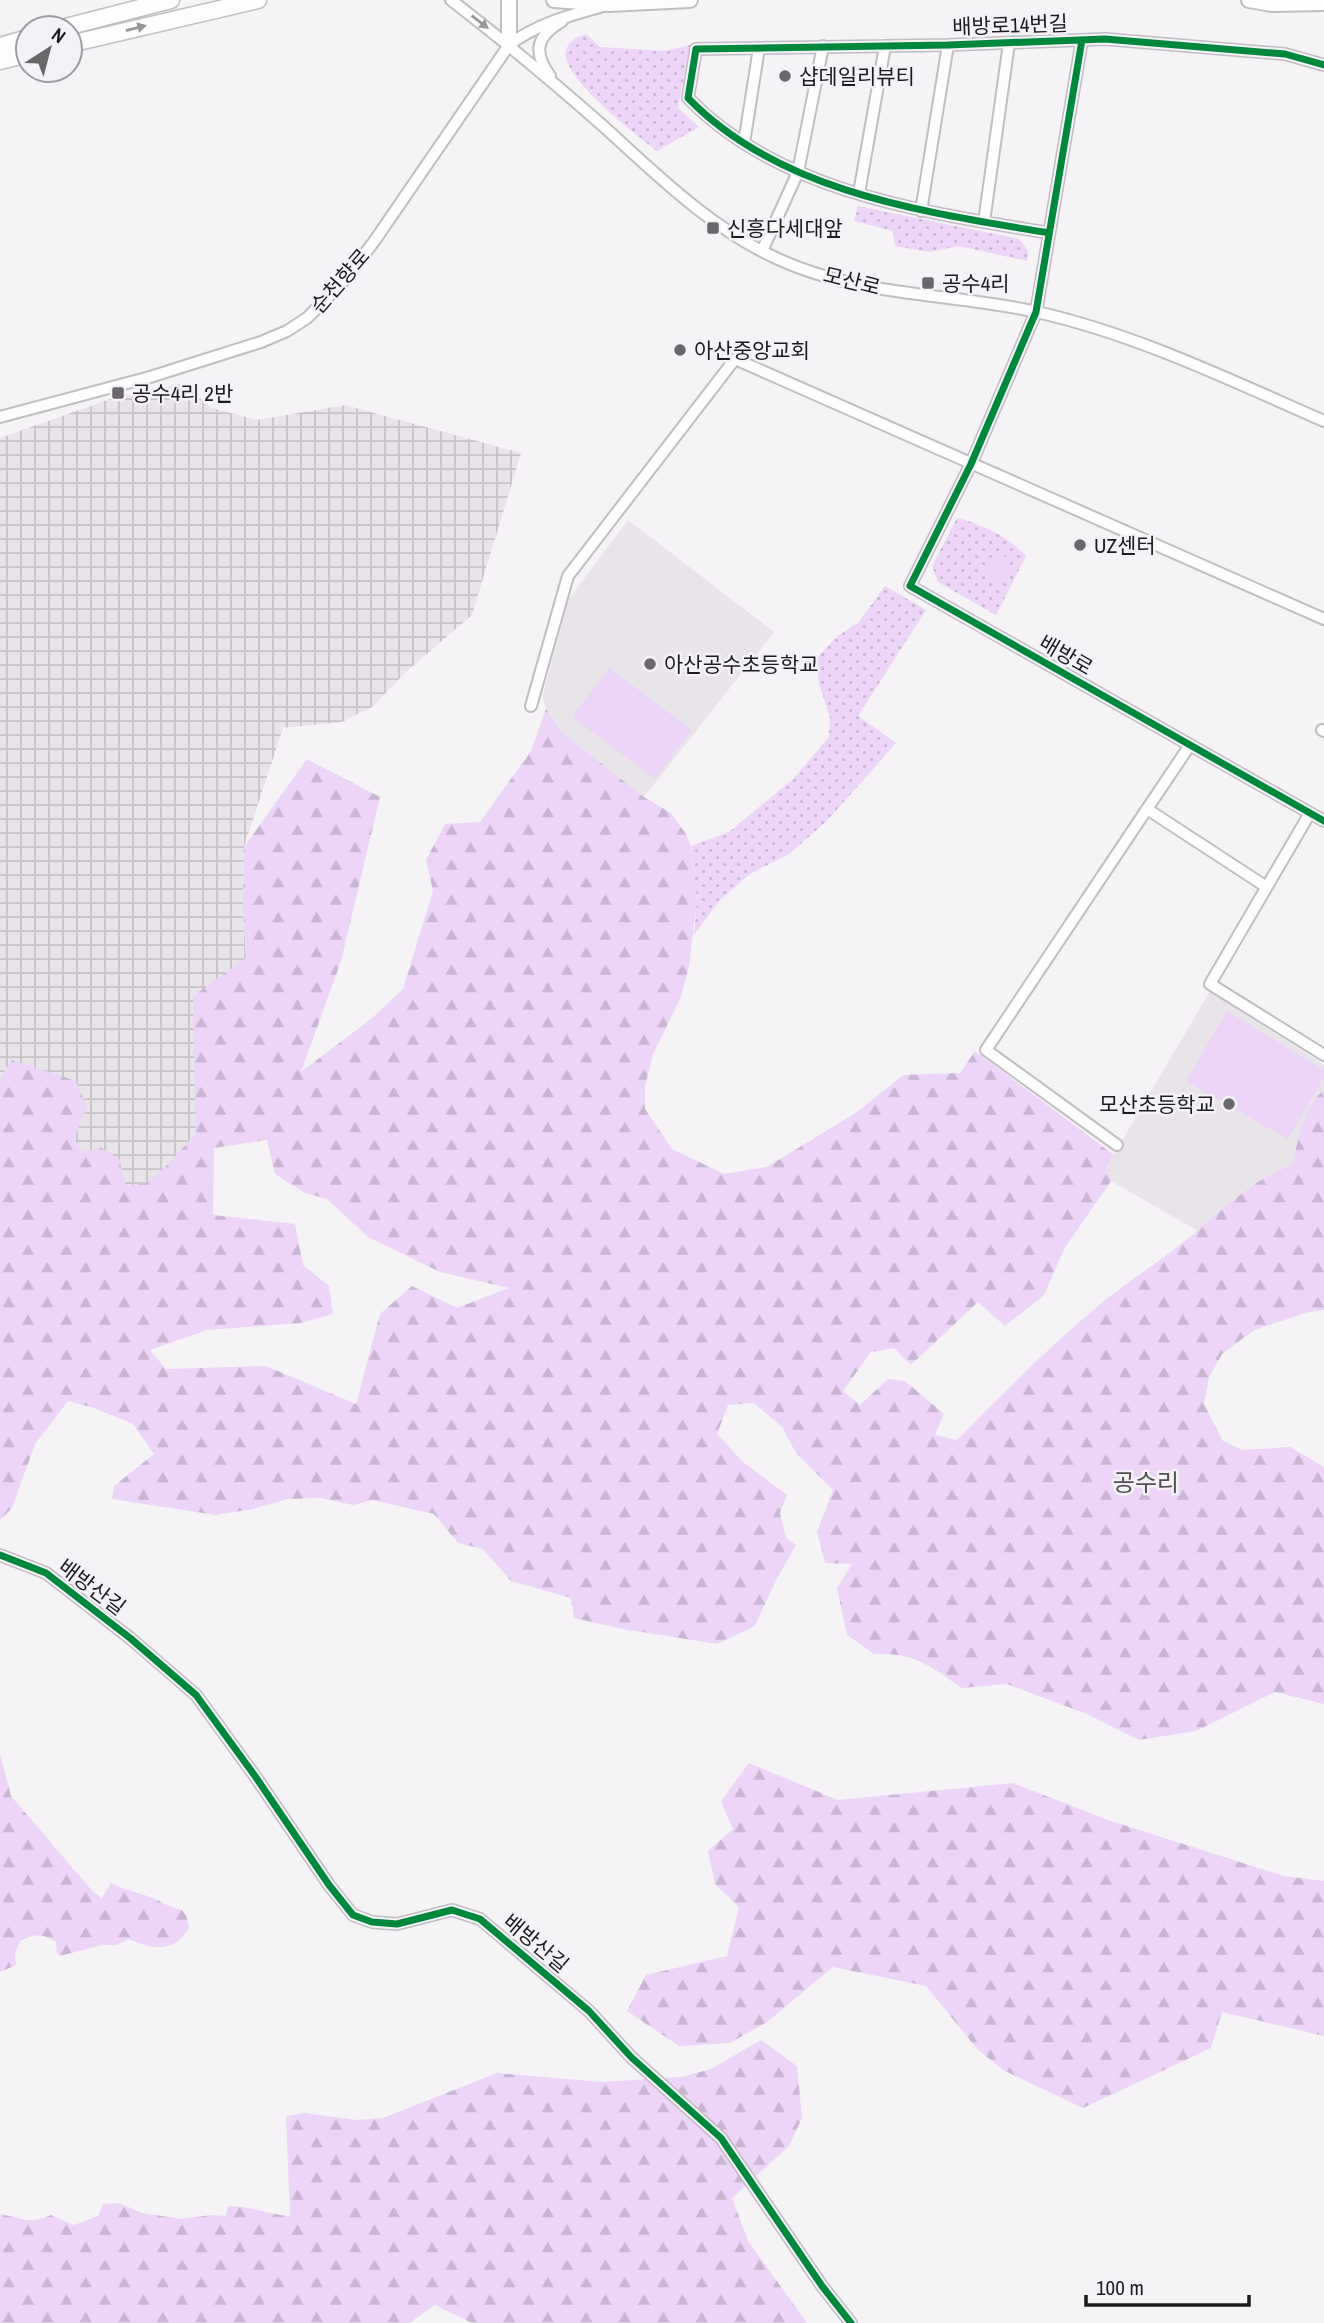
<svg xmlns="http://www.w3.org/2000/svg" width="1324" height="2323" font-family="'Archivo Narrow','Noto Sans KR',sans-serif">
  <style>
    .built { fill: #e9e3ea }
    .industrial { fill: url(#industrial-grid) }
    .forest { fill: url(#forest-firs); fill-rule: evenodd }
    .park { fill: url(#park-dots) }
    .pitch { fill: #ecd5f6 }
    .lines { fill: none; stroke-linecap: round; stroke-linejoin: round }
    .minor-casing { stroke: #bfbec0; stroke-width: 14 }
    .major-casing { stroke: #bfbec0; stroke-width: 18 }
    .highway-casing { stroke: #bfbec0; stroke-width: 19 }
    .minor { stroke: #fefdfe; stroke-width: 10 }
    .major { stroke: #fefdfe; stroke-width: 14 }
    .highway { stroke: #fefdfe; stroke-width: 16 }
    .cycleway-casing { stroke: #f5f2f7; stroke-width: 11 }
    .cycleway { stroke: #00873e; stroke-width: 7 }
    .oneway { fill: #999899 }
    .poi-dot { fill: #696769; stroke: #f5f2f7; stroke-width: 2.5 }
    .labels { text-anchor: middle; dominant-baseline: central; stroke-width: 5; stroke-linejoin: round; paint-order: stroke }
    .street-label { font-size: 21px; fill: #1d1c1d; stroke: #f5f2f7 }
    .poi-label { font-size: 21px; fill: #1d1c1d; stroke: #f5f2f7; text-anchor: start }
    .quarter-label { font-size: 24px; fill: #524f53; stroke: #f5f2f7 }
  </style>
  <defs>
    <pattern id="industrial-grid" width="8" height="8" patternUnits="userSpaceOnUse" patternTransform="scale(1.75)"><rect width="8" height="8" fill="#e9e3ea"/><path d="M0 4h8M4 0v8" fill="none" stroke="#c7c2c8"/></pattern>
    <pattern id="forest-firs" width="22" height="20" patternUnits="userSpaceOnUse" patternTransform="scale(1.75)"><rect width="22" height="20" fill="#ecd5f6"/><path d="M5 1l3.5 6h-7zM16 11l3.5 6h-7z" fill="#cab6d2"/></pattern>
    <pattern id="park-dots" width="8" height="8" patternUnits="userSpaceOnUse" patternTransform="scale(1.75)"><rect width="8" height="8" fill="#ecd5f6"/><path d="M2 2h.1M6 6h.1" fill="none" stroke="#cab6d2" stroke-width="1.8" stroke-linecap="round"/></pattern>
  </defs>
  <rect width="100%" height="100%" fill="#f5f3f6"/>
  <path class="built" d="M628 520 774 632 644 797 561 732 546 709 543 696 568 600Z
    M1210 991 1324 1065V1090L1319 1093 1308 1114 1295 1148 1293 1164 1282 1168 1233 1200 1198 1231 1111 1181 1106 1168Z"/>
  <path class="industrial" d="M181 384 212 408 257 420 345 405 521 453 472 615 407 671 372 707 342 722 283 728 244 847 243 907 246 958 196 1134 164 1168 146 1183 126 1186 83 1152 74 1139 87 1107 12 1060 0 1079V438L113 398Z"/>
  <path class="forest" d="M546 709 561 732 644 797 671 813 686 834 691 846 697 901 689 966 681 997 653 1054 645 1086V1109L672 1149 724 1174 767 1167 857 1112 903 1075 960 1073 975 1051 1114 1155 1106 1168 1111 1181 1064 1249 1044 1295 1005 1326 978 1302 911 1365 894 1348 871 1352 843 1391 860 1405 888 1379 905 1381 944 1414 935 1435 957 1440C1004 1392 1052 1344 1104 1301 1129 1281 1156 1264 1181 1244 1216 1216 1250 1180 1293 1164 1295 1146 1308 1100 1324 1090V1310L1308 1312 1254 1330 1222 1354 1209 1377 1204 1404 1223 1441 1242 1450 1290 1447 1324 1467V1704L1275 1692 1196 1731 1139 1740 1087 1714 1007 1684 961 1688C933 1667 912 1651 874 1654L847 1635 837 1588 852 1564 825 1563 817 1532 833 1490 796 1453 782 1427 754 1403 728 1405 717 1434 743 1462 787 1495 780 1513 786 1538 796 1545 776 1580 755 1626 717 1644 623 1629 574 1618 571 1598 511 1581 483 1549 458 1543 434 1514 372 1500 353 1505 321 1498 288 1499 253 1509 216 1515 112 1499 114 1486 154 1454 133 1424 94 1408 68 1401 35 1444 12 1508 0 1520V1079L12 1060 76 1081 87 1107 74 1139 83 1152 100 1147 119 1159 126 1186 146 1183 164 1168 196 1134 193 996 246 958 243 907 244 847 307 759 380 797 341 961 301 1072 371 1019 403 989 433 891 426 860 445 824 480 822 531 751ZM267 1140 275 1174 305 1193 327 1199 368 1237 440 1272 509 1288 457 1308 412 1286 380 1314 356 1404 266 1366 166 1369 150 1350 207 1330 301 1323 333 1314 329 1286 303 1265 295 1224 213 1215 214 1148Z
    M0 1754 11 1796 94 1893 102 1898 111 1883C123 1889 132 1891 144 1895 157 1898 167 1907 182 1910L187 1917 189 1928C174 1954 152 1949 128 1939L117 1945H102L60 1956 57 1953 56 1942C42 1933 34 1934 20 1941L15 1954 16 1965 0 1972Z
    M749 1763 838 1800 1013 1783 1108 1820 1284 1876 1324 1881V2036L1222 2012 1211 2048 1083 2108 1005 2071 978 2050 926 1986 833 1967 767 2022 730 2043 679 2046 627 2011 646 1975 727 1956 739 1907 715 1884 708 1851 733 1829 721 1801Z
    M761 2040 797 2066 802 2118 789 2146 732 2198 748 2241 807 2323H472L435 2305 409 2323H0V2214C22 2218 29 2225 51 2215L74 2225 98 2216 103 2204 119 2203 142 2213 182 2219 211 2215 226 2216 228 2206C250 2206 268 2214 290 2216L286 2116 304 2113 357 2120 383 2118 497 2073 601 2082 682 2077 711 2069Z"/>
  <path class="park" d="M586 34 600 47 664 51 690 45 678 108 699 127 657 151C637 135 560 77 566 51 568 41 577 37 586 34Z
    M858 206 1019 239 1028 251 1027 261 959 246 929 252 895 246 893 231 854 221Z
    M957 518C982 524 1009 537 1026 556L996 615 938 582 932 566Z
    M885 586 926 610 858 716 896 743 826 822 789 854 750 874 719 901 694 935 697 901 691 846 729 832 793 779 829 737 830 718 818 680V657L835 638 859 622Z"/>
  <path class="pitch" d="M998 553 1012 560 999 582 986 574Z
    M609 668 692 730 655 779 572 717Z
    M1227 1011 1324 1070V1077L1288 1139 1186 1081Z"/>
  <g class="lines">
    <g class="minor-casing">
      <path id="minor" d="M451 0C503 40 553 82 602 125 656 174 711 229 778 259 860 297 952 293 1037 312 1138 335 1230 380 1324 421
        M1082 40 1036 312 971 464 910 586 1324 821
        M550 76C532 51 537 36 562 21
        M744 143 759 48
        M859 193 885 46
        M921 211 948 45
        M984 222 1009 43
        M1049 233C925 212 780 193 688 98L696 49 948 45 1105 39 1285 54 1324 65
        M762 251 798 172 823 46
        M0 417 150 377 261 342 287 331 307 318 342 283 373 243 509 45C538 23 569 16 603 6
        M531 706 568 576 735 359 1324 619
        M1322 730 1324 731
        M1147 809 1190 745
        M1310 813 1210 984 1324 1055
        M1117 1145 986 1050 1147 809 1265 886
        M0 1555 46 1573 130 1638 196 1695 255 1776 329 1885 353 1915 372 1922 397 1924 452 1910 480 1919 589 2011 631 2057 721 2138 822 2286 851 2323"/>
    </g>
    <g class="major-casing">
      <path id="major" d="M554 0 609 4 690 0
        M1249 0 1272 4 1324 3
        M509 45V0"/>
    </g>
    <g class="highway-casing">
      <path id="highway" d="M62 28 171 0
        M70 44 258 0
        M0 46 28 38
        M0 61 28 54"/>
    </g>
    <use href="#minor" class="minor"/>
    <use href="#major" class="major"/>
    <use href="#highway" class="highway"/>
    <g class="cycleway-casing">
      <path id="cycleway" d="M1082 40 1036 312 971 464 910 586 1324 821
        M1049 233C925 212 780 193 688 98L696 49 948 45 1105 39 1285 54 1324 65
        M0 1555 46 1573 130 1638 196 1695 255 1776 329 1885 353 1915 372 1922 397 1924 452 1910 480 1919 589 2011 631 2057 721 2138 822 2286 851 2323"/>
    </g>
    <use href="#cycleway" class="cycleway"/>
  </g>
  <defs><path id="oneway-solid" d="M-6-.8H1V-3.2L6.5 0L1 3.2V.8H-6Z" transform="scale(1.75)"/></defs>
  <g class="oneway">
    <use href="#oneway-solid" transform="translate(480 22) rotate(38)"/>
    <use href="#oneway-solid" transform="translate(136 28) rotate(-14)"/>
  </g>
  <g class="poi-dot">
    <circle cx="785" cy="76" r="7"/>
    <rect x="706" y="221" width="14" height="14" rx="3.5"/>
    <rect x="921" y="276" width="14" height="14" rx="3.5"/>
    <circle cx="680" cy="350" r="7"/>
    <rect x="111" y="386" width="14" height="14" rx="3.5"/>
    <circle cx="1080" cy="545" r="7"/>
    <circle cx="650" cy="664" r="7"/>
    <circle cx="1229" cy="1104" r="7"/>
  </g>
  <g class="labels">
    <g class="street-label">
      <text transform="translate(1010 25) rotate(-2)">배방로14번길</text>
      <text transform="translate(340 281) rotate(-49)">순천향로</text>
      <text transform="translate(852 281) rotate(14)">모산로</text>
      <text transform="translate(1066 655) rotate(30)">배방로</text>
      <text transform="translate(92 1587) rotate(37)">배방산길</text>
      <text transform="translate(536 1943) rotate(40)">배방산길</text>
    </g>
    <g class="poi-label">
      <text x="799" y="76">샵데일리뷰티</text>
      <text x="727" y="228">신흥다세대앞</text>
      <text x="942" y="283">공수4리</text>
      <text x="694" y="350">아산중앙교회</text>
      <text x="132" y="393">공수4리 2반</text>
      <text x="1094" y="545">UZ센터</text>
      <text x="664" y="664">아산공수초등학교</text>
      <text x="1215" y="1104" text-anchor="end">모산초등학교</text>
    </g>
    <g class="quarter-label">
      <text x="1146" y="1482">공수리</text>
    </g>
  </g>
  <g transform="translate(49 49) rotate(36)"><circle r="33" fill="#f5f2f7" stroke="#9f9ca0" stroke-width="2"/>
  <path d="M0-5L12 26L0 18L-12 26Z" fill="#696769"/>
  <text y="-10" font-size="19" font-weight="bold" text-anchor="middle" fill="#1d1c1d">N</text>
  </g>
  <path d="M1086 2295v10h163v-10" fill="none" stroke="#1d1c1d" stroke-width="3.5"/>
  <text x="1096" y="2295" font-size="21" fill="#1d1c1d" stroke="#f5f2f7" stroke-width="5" paint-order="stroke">100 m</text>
</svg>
